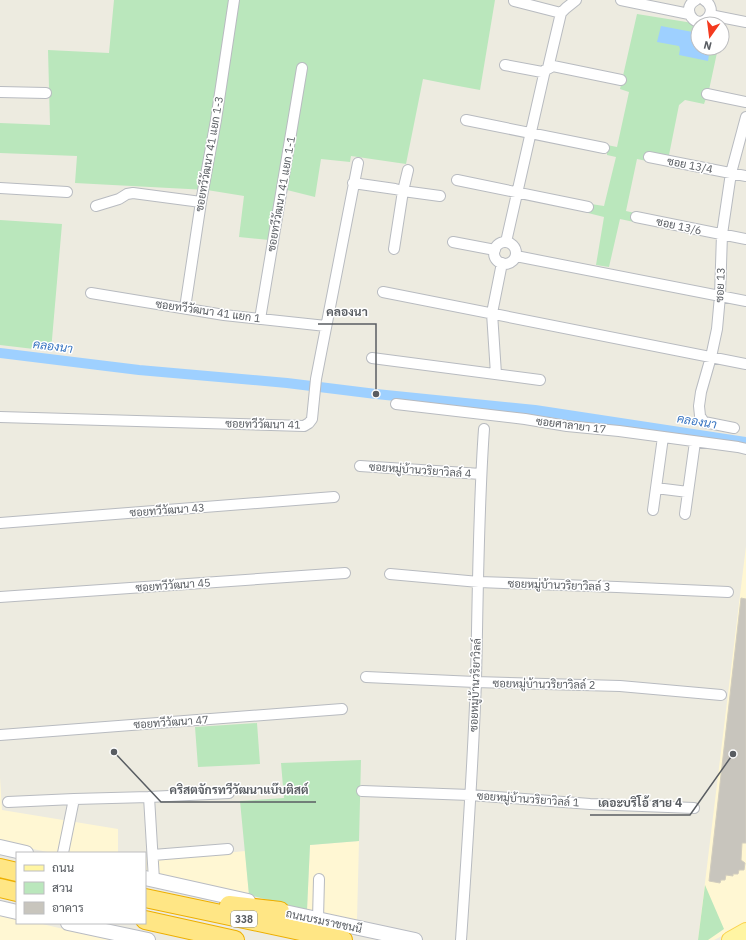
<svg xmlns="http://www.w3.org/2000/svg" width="746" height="940" font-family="'IBM Plex Sans',Sarabun,sans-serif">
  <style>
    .commercial { fill: #fff7d3 }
    .green { fill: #bae7bc }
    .water { fill: #9ed0ff }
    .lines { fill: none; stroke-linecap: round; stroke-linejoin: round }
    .canal { stroke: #9ed0ff; stroke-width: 10 }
    .building { fill: #c8c5bd; stroke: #d2cdbe }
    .street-casing { stroke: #b8bbc0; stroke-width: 12 }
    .secondary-casing { stroke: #b9bcc3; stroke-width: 16 }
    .primary-casing { stroke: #fbd24c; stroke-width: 18 }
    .highway-casing { stroke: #edaf00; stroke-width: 20 }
    .street { stroke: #fff; stroke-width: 10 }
    .secondary { stroke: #fff; stroke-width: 14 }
    .primary { stroke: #fff5a3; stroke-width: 16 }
    .highway { stroke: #ffe685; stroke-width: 18 }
    .labels { text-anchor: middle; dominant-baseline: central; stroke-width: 3; stroke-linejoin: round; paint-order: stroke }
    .shield { fill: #fff; stroke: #8b8e91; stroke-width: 1 }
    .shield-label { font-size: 10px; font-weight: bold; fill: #595d62 }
    .street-label { font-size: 11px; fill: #595d62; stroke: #fff }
    .water-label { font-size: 12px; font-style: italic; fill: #3774c1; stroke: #fff }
    .leader { fill: none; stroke: #595d62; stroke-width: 1.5 }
    .callout-dot { fill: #595d62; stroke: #fff; stroke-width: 1.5 }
    .callout-label { font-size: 12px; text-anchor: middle; font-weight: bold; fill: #595d62; stroke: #fff; stroke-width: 3; stroke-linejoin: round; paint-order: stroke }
  </style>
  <rect width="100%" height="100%" fill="#edebe0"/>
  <path class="commercial" d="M746 546V924L714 940H698Z
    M0 777 2 810 118 829V852L124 853H52L0 842Z
    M359 841 357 920 307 910 310 845Z
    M245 851 249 895 145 873V857L158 860Z
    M0 915H6L17 918V923H38L110 940H0Z"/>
  <path class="green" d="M114 0H495L480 90 453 85 423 79 406 164 351 156 350 162 321 159 315 197 287 190 278 187 269 240 239 237 244 196 207 190 75 183 77 156 0 153V123L50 125 48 50 109 53Z
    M637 14 699 24H698V48H718L709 90 704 104 685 100 679 105 669 155 649 152 647 161 637 159 626 211 635 213 634 222 620 219 609 267 596 265 604 217 588 213 591 204 604 206 616 157 607 155V145L617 147 629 92 620 89Z
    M0 220 62 224 51 351 0 345Z
    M257 723 260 764 198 767 195 727Z
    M361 760 359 841 310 845 307 910 249 895 240 801 284 798 281 763Z
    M705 885 724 929 708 940H698Z"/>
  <path class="water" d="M661 26 698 33V48H710L708 61 679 55 680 49 679 46 657 42Z"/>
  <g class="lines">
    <path class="canal" d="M0 353 139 370 287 383 376 394 535 410 746 442"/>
  </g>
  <path class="building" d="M741 598 746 599V843H742L741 860 745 863 744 870H739L738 874H733V876L726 875 725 880H721L720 883 709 881Z"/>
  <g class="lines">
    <g class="street-casing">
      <path id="street" d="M621 0 689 14
        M696 0C692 2 689 5 689 10 689 13 690 16 693 19 704 29 720 9 704 0
        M514 1 561 13
        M710 15 746 22
        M505 65 542 72 553 66 621 80
        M548 68 561 13 566 8 576 0
        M0 92 46 93
        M707 94 746 102
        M466 120 604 148
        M649 157 746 176
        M408 170 403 191 440 196
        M457 180 588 207
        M353 183 395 189 403 191 394 249
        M0 188 67 192
        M96 206 119 199 127 194 133 193 201 202
        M636 217 746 239
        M453 242 495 250
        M506 242 545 70
        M494 253a11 11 0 1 1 22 0a11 11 0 1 1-22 0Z
        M516 256 746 301
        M383 292 746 364
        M91 293 224 315 326 326
        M185 308 201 202 216 120 234 0
        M260 319 302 68
        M372 358 540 380
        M496 374 492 313 502 263
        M396 404 525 419 567 426 619 431 738 447 746 449
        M0 417 304 426 309 423 312 419 316 379 358 163
        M734 428 704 422 700 416 699 406 701 392 711 357 717 329 720 296 722 234 731 173 746 117
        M360 466 481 474
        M656 488 688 492
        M653 510 663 437
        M685 514 695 442
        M0 523 334 497
        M390 574 479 582 617 587 728 592
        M0 597 345 573
        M366 677 475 682 620 686 721 695
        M0 735 342 709
        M362 791 470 795 590 804 694 808
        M149 797 229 793
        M8 802 74 799 149 797 154 880
        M63 853 74 799
        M153 855 228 849
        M318 919 319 879
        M461 940C467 853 473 767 476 680 478 597 478 513 484 429"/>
    </g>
    <g class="secondary-casing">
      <path id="secondary" d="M0 847 26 853
        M145 878 248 901
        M0 908 17 912
        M270 908 280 911 415 940
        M68 923 148 940"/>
    </g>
    <g class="primary-casing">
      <path id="primary" d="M730 940 746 931"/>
    </g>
    <g class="highway-casing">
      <path id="highway" d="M0 868 17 872
        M0 888 17 892
        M145 898 343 940
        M229 905 280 911
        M145 920 235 940"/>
    </g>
    <use href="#street" class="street"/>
    <use href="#secondary" class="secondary"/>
    <use href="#primary" class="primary"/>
    <use href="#highway" class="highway"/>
  </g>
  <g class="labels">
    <rect class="shield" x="231" y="911" width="26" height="16" rx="3"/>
    <g class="shield-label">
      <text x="244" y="919">338</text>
    </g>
    <g class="street-label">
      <text transform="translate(209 154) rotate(-80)">ซอยทวีวัฒนา 41 แยก 1-3</text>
      <text transform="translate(690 165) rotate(11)">ซอย 13/4</text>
      <text transform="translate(281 194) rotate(-80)">ซอยทวีวัฒนา 41 แยก 1-1</text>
      <text transform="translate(679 226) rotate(12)">ซอย 13/6</text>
      <text transform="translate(720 285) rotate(-87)">ซอย 13</text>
      <text transform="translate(208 311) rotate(8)">ซอยทวีวัฒนา 41 แยก 1</text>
      <text transform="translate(263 424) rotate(1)">ซอยทวีวัฒนา 41</text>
      <text transform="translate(571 425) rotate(7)">ซอยศาลายา 17</text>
      <text transform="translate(420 470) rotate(4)">ซอยหมู่บ้านวริยาวิลล์ 4</text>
      <text transform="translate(167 510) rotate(-4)">ซอยทวีวัฒนา 43</text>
      <text transform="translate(173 585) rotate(-4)">ซอยทวีวัฒนา 45</text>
      <text transform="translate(559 585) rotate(2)">ซอยหมู่บ้านวริยาวิลล์ 3</text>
      <text transform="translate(544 684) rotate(1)">ซอยหมู่บ้านวริยาวิลล์ 2</text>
      <text transform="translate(475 685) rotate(-88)">ซอยหมู่บ้านวริยาวิลล์</text>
      <text transform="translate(171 722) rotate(-4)">ซอยทวีวัฒนา 47</text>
      <text transform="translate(528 799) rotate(4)">ซอยหมู่บ้านวริยาวิลล์ 1</text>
      <text transform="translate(324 921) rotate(12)">ถนนบรมราชชนนี</text>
    </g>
    <g class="water-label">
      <text transform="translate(53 346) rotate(7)">คลองนา</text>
      <text transform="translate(697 421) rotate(9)">คลองนา</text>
    </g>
  </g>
  <path class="leader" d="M376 394L376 324H318M114 752L161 802H316M733 754L690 815H590"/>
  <g class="callout-dot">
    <circle cx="376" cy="394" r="4"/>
    <circle cx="114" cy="752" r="4"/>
    <circle cx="733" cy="754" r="4"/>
  </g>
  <g class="callout-label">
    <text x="347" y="316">คลองนา</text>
    <text x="239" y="794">คริสตจักรทวีวัฒนาแบ๊บติสต์</text>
    <text x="640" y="807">เดอะบริโอ้ สาย 4</text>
  </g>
  <rect x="16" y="852" width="130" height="72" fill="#ffffff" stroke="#bdbec0"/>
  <rect x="24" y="865" width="20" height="6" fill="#fff5a3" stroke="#bdbec0"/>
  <text x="52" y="872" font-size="12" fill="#595d62">ถนน</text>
  <rect x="24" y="882" width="20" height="12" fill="#bae7bc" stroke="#bdbec0"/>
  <text x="52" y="892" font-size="12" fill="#595d62">สวน</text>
  <rect x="24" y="902" width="20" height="12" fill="#c8c5bd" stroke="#bdbec0"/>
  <text x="52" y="912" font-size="12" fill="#595d62">อาคาร</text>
  <g transform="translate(710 36) rotate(194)"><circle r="19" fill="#ffffff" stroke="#bdbec0"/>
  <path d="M0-3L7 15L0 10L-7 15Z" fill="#f43a1f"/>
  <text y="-6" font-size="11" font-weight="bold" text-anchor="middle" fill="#595d62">N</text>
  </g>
</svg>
